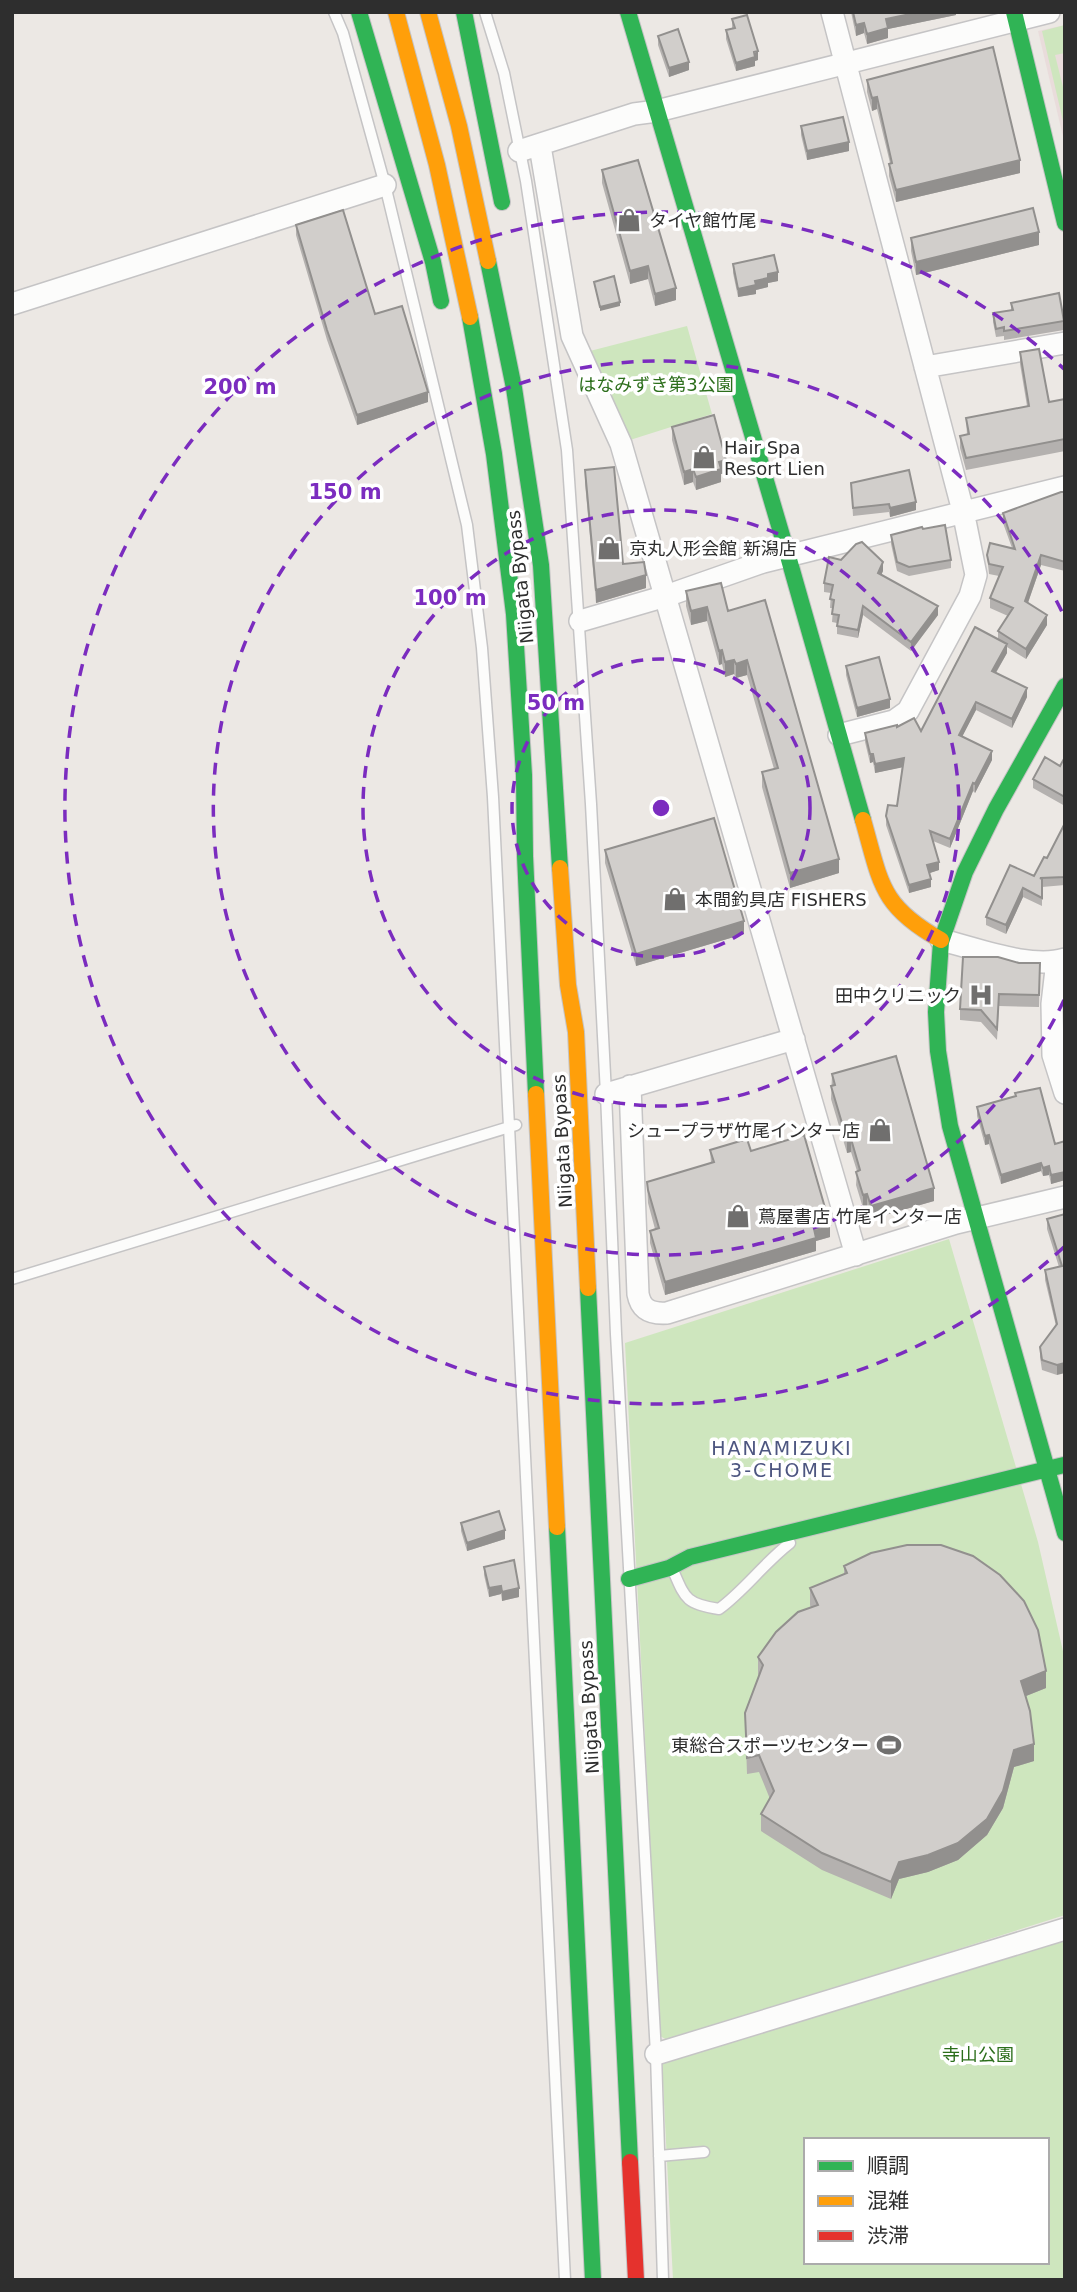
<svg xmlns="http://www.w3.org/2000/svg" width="1077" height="2292" font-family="'DejaVu Sans','Noto Sans JP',sans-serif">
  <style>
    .medical { fill: #e9dcdb }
    .green { fill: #cee6be; fill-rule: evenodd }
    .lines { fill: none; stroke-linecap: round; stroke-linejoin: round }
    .lane-casing { stroke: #c5c4c5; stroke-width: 13 }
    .street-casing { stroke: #c5c4c5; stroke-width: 24 }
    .fast-casing { stroke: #c5c4c5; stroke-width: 18 }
    .slow-casing { stroke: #c5c4c5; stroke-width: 18 }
    .jam-casing { stroke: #c5c4c5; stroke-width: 18 }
    .lane { stroke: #fcfcfb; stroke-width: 10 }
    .street { stroke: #fcfcfb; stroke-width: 21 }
    .fast { stroke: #30b455; stroke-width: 16 }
    .slow { stroke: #ff9f0a; stroke-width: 16 }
    .jam { stroke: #e5322d; stroke-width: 16 }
    .wall { fill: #b4b1af }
    .shaded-wall { fill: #92908e }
    .building { fill: #d1cecb; stroke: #92908e; stroke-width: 2 }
    .ring { fill: none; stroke: #7b2cbf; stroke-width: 3.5; stroke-dasharray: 12 9 }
    .labels { text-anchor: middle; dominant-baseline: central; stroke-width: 7; stroke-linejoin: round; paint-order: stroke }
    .poi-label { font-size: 18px; fill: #2e2e2e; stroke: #fff; text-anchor: start }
    .park-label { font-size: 18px; fill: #2c6e1b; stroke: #fff }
    .street-label { font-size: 18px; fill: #2e2e2e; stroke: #fff }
    .neighbourhood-label { font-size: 19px; letter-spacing: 2px; fill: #4d5680; stroke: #fff }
    .centre { fill: #7b2cbf; stroke: #fff; stroke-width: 3.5 }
    .ring-label { font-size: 21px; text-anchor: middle; font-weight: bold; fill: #7b2cbf; stroke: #fff; stroke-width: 7; stroke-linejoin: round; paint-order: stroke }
  </style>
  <rect width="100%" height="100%" fill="#ece8e4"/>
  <path class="medical" d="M1065 25V145L1038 31Z"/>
  <path class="green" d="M1065 25V53L1055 55 1065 95V120L1063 121 1042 31Z
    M687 326 712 414 630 440 590 351Z
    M949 1239 1038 1542 1065 1660V1915L669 2041 660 2036 625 1343Z
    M1065 1937V2280H673L662 2062ZM806 2140H1047V2262H806Z"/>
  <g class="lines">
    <g class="lane-casing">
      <path id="lane" d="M334 12 343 33 385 185 467 525 482 648 493 797 565 2280
        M485 12 504 73 526 181 567 450 591 804 606 1094 616 1334 656 2054 663 2280
        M12 1279 516 1125
        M672 1568C685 1598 685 1604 719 1609 745 1590 764 1563 790 1543
        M659 2156 704 2152"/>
    </g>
    <g class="street-casing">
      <path id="street" d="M832 12 963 511 976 575 970 596 908 711 894 721 839 735
        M540 146 572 336 621 444 856 1255
        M519 151 634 114 657 111 1049 12
        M12 304 385 185
        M925 367 1065 343
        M580 621 666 596 763 562 1065 487
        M941 940C976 948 1031 970 1065 959
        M1057 961 1052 1004 1053 1055 1065 1093
        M630 1086 638 1294C641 1310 651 1314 667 1313L956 1223 1065 1197
        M606 1094 794 1039
        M656 2054 1065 1929"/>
    </g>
    <g class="fast-casing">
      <path id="fast" d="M359 12 433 262 441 301
        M464 12 502 202
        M628 12 788 556 863 820
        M1014 12 1065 223
        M488 261 514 388 541 565 560 868
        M470 317 494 454 514 614 524 775 525 856 536 1094
        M1065 686 996 809 965 872 941 942 936 1012 938 1051 950 1126 1065 1533
        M588 1288 630 2162
        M557 1527 593 2280
        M629 1579 669 1568 690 1557 1064 1465"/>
    </g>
    <g class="slow-casing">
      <path id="slow" d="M396 12 437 165 470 317
        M428 12 459 126 488 261
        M863 820C881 883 880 906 941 940
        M560 868 568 985 576 1032 588 1288
        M536 1094 557 1527"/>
    </g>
    <g class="jam-casing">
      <path id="jam" d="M630 2162 636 2280"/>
    </g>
    <use href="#lane" class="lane"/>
    <use href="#street" class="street"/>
    <use href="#fast" class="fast"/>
    <use href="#slow" class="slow"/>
    <use href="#jam" class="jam"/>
  </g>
  <path class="wall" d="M851 12H956V15L888 29V38L867 44 864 33 856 36Z
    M732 19 758 60 755 61V66L736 71 726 39V30L732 28Z
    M658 36 689 70 669 77 658 45Z
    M867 80 1020 173 896 202 889 176V164L890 163 877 109 872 111 867 92Z
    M801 126 849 151 807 160 801 135Z
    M602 170 676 300 655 306 648 279 630 284 602 183Z
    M296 225 428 402 357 425 327 340 296 235Z
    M911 238 1039 245 916 275 911 251Z
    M733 264 778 281 768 283V287L756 290V294L738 297 733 273Z
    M1011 303 1064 321V330L1004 340V336L996 337 993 322V313L1011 310Z
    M1020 352 1049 402 1065 399V451L966 470 960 448V436L967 435 966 418 1027 406 1020 364Z
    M672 427 726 473 721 474V482L696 490 693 482 684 485 672 440Z
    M585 470 623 564 646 588 596 603 585 483Z
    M851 483 916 510 890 517 889 512 853 516Z
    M1065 492V571L1041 565 1028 603 1047 625 1026 659 1007 647V653L996 673 1027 697 1012 728 976 710 962 736 992 760 975 793 973 791 950 848 933 841 939 870 929 873 931 887 909 893 886 825V816L897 806 902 767 875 773 873 762 870 763 865 742V733L897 727 921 731 998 640V631L1008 616 990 608V598L999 576 989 574 987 555 1012 548 1003 523V513Z
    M923 529 951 560V568L909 576 897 571 891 544V535Z
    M883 571 881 575 938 615 911 651 863 615 858 638 837 634V623L832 622 833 608H830L831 593 824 592V583Z
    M686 591 728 611 839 873 790 888 762 787V772L774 769 747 675 736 678 734 674 725 677 722 664 719 665 707 621 691 625 686 606Z
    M846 666 890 708 857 717 846 675Z
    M1065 757V806L1033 788V779L1060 766Z
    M1065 823V885L1042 887V906L1023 897 1006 934 986 925V917L1034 876 1047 858Z
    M605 850 744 934 636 966 605 863Z
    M1019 963H1040L1039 1007 999 1006 997 1040 981 1022 960 1020V1009Z
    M832 1074 934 1201 871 1219 867 1207 863 1208 856 1185 857 1171 851 1152 847 1153 831 1099Z
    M1015 1093 1055 1144 1065 1141V1180L1051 1184 1049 1175 1043 1176 1041 1171 1001 1184 989 1144 985 1145 977 1116V1107L1015 1097Z
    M710 1150 751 1151 830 1237 816 1241V1251L665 1295 650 1243V1231L655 1229 648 1203 647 1182 711 1163Z
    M1065 1214 1057 1375 1042 1370 1040 1357V1347L1056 1326 1045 1280V1270L1059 1267 1047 1229V1219Z
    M461 1523 505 1539 467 1551 461 1531Z
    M844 1566 1046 1688 1026 1696 1034 1761 1014 1767 1003 1808 987 1835 958 1860 928 1872 899 1879 891 1899 822 1870 761 1831V1814L770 1799 759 1772 747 1774 745 1713 759 1676 758 1674V1657L811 1608 810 1605V1588L844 1575Z
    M484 1567 519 1597 502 1601 501 1594 489 1597 484 1575Z"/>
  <path class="shaded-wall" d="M920 12H956V15L888 29V38L867 44V34L886 19Z
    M864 23V33L856 36V25Z
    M758 51V60L755 61V66L736 71V63Z
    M689 62V70L669 77V68Z
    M877 97V109L872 111V98Z
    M849 142V151L807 160V151Z
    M1020 160V173L896 202V190Z
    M1039 232V245L916 275V262Z
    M648 266V279L630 284V271Z
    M778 272V281L768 283V287L756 290V294L738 297V289L768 274Z
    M676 288V300L655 306V294Z
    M620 302V306L600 311V307Z
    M428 392V402L357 425V415Z
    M726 460V473L721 474V482L696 490V477L719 462Z
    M693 469V482L684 485V472Z
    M916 502V510L890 517V508Z
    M1041 555V565L1025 611V601Z
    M883 562V571L878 582V573Z
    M646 575V588L596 603V590Z
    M863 606V615L858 638V630Z
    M938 606V615L911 651V642Z
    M707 607V621L691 625V611Z
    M1047 615V625L1026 659V649Z
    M1007 644V653L992 679V671Z
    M722 650V664L719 665V651Z
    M734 660V674L725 677V662Z
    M747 660V675L736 678V664Z
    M1027 688V697L1012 728V719Z
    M890 699V708L857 717V708Z
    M976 702V710L959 743V735Z
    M992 751V760L975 793V784Z
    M870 754H873V762L870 763Z
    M904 758V767L875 773V764Z
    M973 783V791L950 848V839Z
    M839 859V873L790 888V873Z
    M939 862V870L927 874V865Z
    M931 879V887L909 893V885Z
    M1023 888V897L1006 934V925Z
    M744 921V934L636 966V954Z
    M989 1135V1144L985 1145V1136Z
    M851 1139V1152L847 1153V1140Z
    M1041 1163V1171L1001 1184V1175Z
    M1049 1166V1175L1043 1176V1168Z
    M1065 1172V1180L1051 1184V1175Z
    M934 1188V1201L871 1219V1206Z
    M867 1194V1207L863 1208V1195Z
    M830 1225V1237L816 1241V1251L665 1295V1282Z
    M1065 1363V1373L1057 1375V1365Z
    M505 1530V1539L467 1551V1543Z
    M501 1586V1594L489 1597V1588Z
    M519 1588V1597L502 1601V1592Z
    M1046 1671V1688L1021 1698V1681Z
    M1034 1744V1761L1014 1767 1003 1808 987 1835 958 1860 928 1872 899 1879 891 1899V1882L899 1862 1014 1750Z"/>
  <path class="building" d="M853 12H920L886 19 888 28 867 34 864 23 856 25Z
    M747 15 758 51 754 52 755 57 736 63 726 30 735 28 732 19Z
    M678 29 689 62 669 68 658 36Z
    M993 47 1020 160 896 190 889 164 892 163 877 97 872 98 867 80Z
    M843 117 849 142 807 151 801 126Z
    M638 160 676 288 655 294 648 266 630 271 602 170Z
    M1033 208 1039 232 916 262 911 238Z
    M343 210 375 314 402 306 428 392 357 415 327 330 296 225Z
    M774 255 778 272 768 274V278L755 281 756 285 738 289 733 264Z
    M614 276 620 302 600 307 594 282Z
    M1059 293 1064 321 1004 331V327L996 329 993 313 1013 310 1011 303Z
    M1039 349 1049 402 1065 399V439L966 458 960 436 969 434 966 418 1029 406 1020 352Z
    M714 415 726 460 719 462 721 469 696 477 693 469 684 472 672 427Z
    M614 467 623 564 644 562 646 575 596 590 585 470Z
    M909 470 916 502 890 508 889 504 853 508 851 483Z
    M1061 492H1065V562L1041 555 1025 601 1047 615 1026 649 998 631 1013 608 990 598 1003 567 989 564 987 555 990 543 1015 549 1003 513Z
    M945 525 951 560 909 567 897 562 891 535 922 527 923 529Z
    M862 542 883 562 878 573 938 606 911 642 863 606 858 630 837 626 839 615 832 614 834 600 830 599 833 585 824 583 829 557 841 560 856 544Z
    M721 583 728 611 765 600 839 859 790 873 762 772 778 768 747 660 736 664 734 660 725 662 722 650 719 651 707 607 691 611 686 591Z
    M975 627 1007 644 992 671 1027 688 1012 719 976 702 959 735 992 751 975 784 973 783 950 839 930 831 939 862 927 865 931 879 909 885 886 816 888 805 897 806 904 758 875 764 873 754H870L865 733 897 725V727L914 718 921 731Z
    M879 657 890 699 857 708 846 666Z
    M1045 757 1060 766 1065 757V797L1033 779Z
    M714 818 744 921 636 954 605 850Z
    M1065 823V877L1040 878 1042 879V898L1023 888 1006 925 986 917 1010 865 1034 876 1044 857 1047 858Z
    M963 957H998L1019 963H1040L1039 995 999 994 997 1029 981 1010 960 1009Z
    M896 1056 934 1188 871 1206 867 1194 863 1195 856 1172 860 1170 851 1139 847 1140 831 1086 835 1085 832 1074Z
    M1040 1088 1055 1144 1065 1141V1172L1051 1175 1049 1166 1043 1168 1041 1163 1001 1175 989 1135 985 1136 977 1107 1016 1096 1015 1093Z
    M804 1135 830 1225 814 1229 816 1238 665 1282 650 1231 659 1228 648 1190 647 1182 714 1162 710 1150 747 1139 751 1151Z
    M1065 1214V1363L1057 1365 1042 1360 1040 1347 1057 1324 1045 1270 1062 1266 1047 1219Z
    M499 1511 505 1530 467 1543 461 1523Z
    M907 1545H941L973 1556 1000 1575 1024 1601 1038 1630 1046 1671 1021 1681 1030 1711 1034 1744 1014 1750 1003 1791 987 1819 958 1843 928 1855 899 1862 891 1882 822 1853 761 1814 774 1791 759 1755 747 1758 745 1713 763 1665 758 1657 776 1632 798 1612 818 1605 810 1588 847 1573 844 1566 871 1553Z
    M514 1560 519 1588 502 1592 501 1586 489 1588 484 1567Z"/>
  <g class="ring">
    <circle cx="661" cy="808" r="149"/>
    <circle cx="661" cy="808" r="298"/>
    <path d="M1064 1000A447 447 0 1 1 1064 616"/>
    <path d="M1064 1247A596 596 0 1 1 1064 369"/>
  </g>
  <defs>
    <g id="shop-bare" transform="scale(1.89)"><path d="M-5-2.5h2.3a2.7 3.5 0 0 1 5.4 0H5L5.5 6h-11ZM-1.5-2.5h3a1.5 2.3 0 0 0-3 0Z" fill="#706f6e" stroke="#fff" stroke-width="2.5" paint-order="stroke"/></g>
    <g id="hospital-bare" transform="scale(1.89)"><path d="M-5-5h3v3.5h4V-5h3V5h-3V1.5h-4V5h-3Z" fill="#706f6e" stroke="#fff" stroke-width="2.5" paint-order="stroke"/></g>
    <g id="stadium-bare" transform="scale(1.89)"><path d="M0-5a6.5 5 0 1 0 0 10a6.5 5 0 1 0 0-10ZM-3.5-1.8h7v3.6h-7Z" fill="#706f6e" stroke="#fff" stroke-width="2.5" paint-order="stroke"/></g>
  </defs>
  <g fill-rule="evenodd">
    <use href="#shop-bare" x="629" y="220"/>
    <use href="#shop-bare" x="704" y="457"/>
    <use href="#shop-bare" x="609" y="548"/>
    <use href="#shop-bare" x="675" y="899"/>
    <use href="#hospital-bare" x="981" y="995"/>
    <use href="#shop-bare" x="880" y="1130"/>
    <use href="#shop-bare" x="738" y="1216"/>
    <use href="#stadium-bare" x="889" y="1745"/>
  </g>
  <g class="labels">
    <g class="poi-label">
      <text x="649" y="220">タイヤ館竹尾</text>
      <text x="724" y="447">Hair Spa<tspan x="724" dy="21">Resort Lien</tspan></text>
      <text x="629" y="548">京丸人形会館 新潟店</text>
      <text x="695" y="899">本間釣具店 FISHERS</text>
      <text x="961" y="995" text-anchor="end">田中クリニック</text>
      <text x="860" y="1130" text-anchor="end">シュープラザ竹尾インター店</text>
      <text x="758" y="1216">蔦屋書店 竹尾インター店</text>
      <text x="869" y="1745" text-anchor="end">東総合スポーツセンター</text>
    </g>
    <g class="park-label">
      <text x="656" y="384">はなみずき第3公園</text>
      <text x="978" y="2054">寺山公園</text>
    </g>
    <g class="street-label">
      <text transform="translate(520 577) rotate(-96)">Niigata Bypass</text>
      <text transform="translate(562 1141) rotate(-93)">Niigata Bypass</text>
      <text transform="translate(589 1707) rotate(-93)">Niigata Bypass</text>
    </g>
    <g class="neighbourhood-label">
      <text x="782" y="1448">HANAMIZUKI<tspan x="782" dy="22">3-CHOME</tspan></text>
    </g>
  </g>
  <circle cx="661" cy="808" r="10" class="centre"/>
  <g class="ring-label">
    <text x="240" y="394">200 m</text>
    <text x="345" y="499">150 m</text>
    <text x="450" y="605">100 m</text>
    <text x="556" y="710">50 m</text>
  </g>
  <rect width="1077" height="2292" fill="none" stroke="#2e2e2e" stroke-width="28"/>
  <rect x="804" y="2138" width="245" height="126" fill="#ffffff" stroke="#ababab" stroke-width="2"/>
  <rect x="818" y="2161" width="35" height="10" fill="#30b455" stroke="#ababab" stroke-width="2"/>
  <text x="867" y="2173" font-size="21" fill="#2e2e2e">順調</text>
  <rect x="818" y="2196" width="35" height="10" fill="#ff9f0a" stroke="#ababab" stroke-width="2"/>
  <text x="867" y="2208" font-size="21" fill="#2e2e2e">混雑</text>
  <rect x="818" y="2231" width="35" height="10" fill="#e5322d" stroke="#ababab" stroke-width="2"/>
  <text x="867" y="2243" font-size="21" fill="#2e2e2e">渋滞</text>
</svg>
